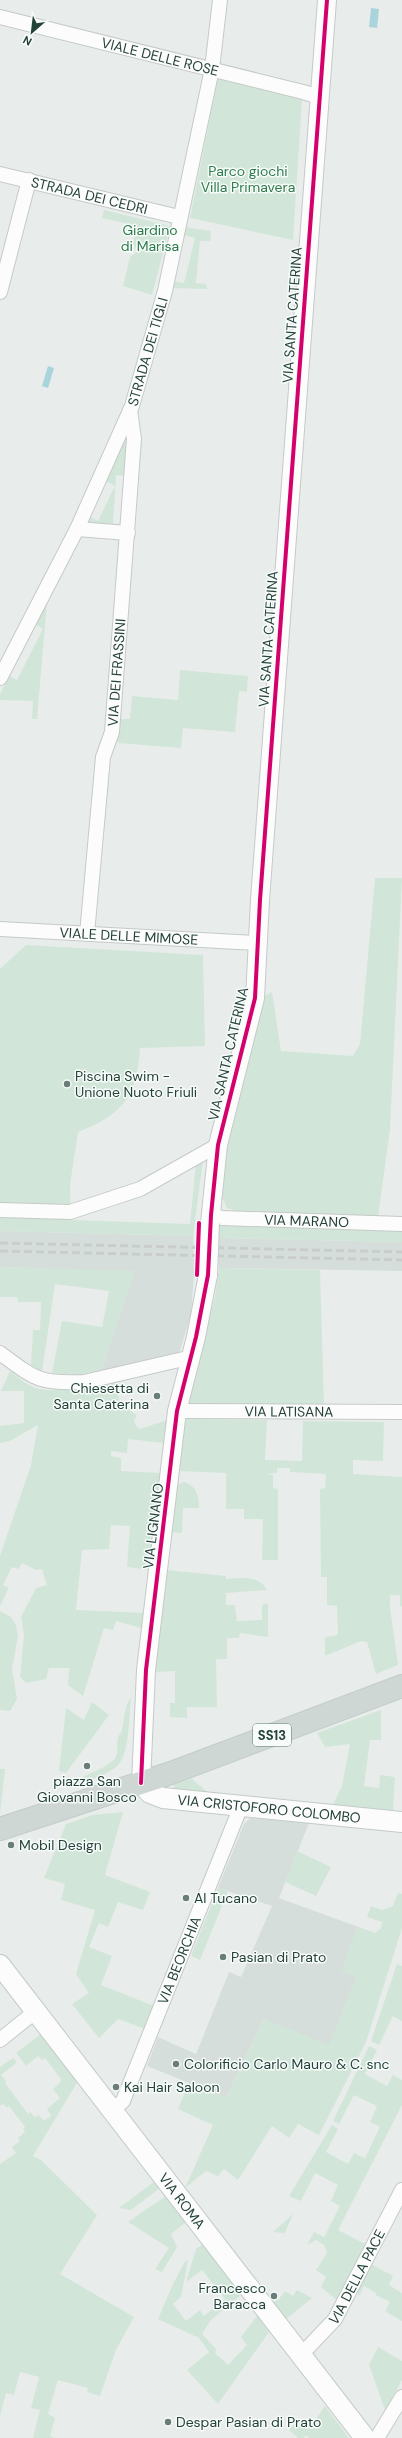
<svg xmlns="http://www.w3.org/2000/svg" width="402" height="2438" font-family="'DM Sans',sans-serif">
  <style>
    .built { fill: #d6dedb }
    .green { fill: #d1e6d8 }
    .water { fill: #a9d4db }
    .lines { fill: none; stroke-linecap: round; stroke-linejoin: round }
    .minor-casing { stroke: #c5cac8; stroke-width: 16 }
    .tertiary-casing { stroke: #c5cac8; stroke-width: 20 }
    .secondary-casing { stroke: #c3cbc8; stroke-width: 22 }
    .primary-casing { stroke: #c3ccc9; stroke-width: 24 }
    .minor { stroke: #fcfcfc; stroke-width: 14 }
    .tertiary { stroke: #fcfcfc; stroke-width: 18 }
    .secondary { stroke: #fcfcfc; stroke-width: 20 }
    .primary { stroke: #cfd7d5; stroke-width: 22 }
    .rail { stroke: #c9cdcc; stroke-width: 3; stroke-dasharray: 8 4; stroke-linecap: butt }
    .tertiary-bridge-casing { stroke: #c5cac8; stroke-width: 20; stroke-linecap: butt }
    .tertiary-bridge { stroke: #fcfcfc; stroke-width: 18 }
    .cycleway-casing { stroke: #f7fbf9; stroke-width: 6 }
    .cycleway { stroke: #d6006c; stroke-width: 4 }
    .poi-dot { fill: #697e78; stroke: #f7fbf9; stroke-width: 1.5 }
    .labels { text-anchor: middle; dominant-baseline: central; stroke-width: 3; stroke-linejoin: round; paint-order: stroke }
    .shield { fill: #f7fbf9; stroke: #637a73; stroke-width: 1 }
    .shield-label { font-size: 13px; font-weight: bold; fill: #24423a }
    .street-label { font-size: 14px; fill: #24423a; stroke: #f7fbf9 }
    .park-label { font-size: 14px; fill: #2d7a4b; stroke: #f7fbf9 }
    .poi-label { font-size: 14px; fill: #24423a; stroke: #f7fbf9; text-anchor: start }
  </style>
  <rect width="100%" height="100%" fill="#e8edeb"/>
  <path class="built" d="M0 1231 193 1236 194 1273 191 1314 179 1354 101 1370 134 1272 0 1267Z
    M218 1238 402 1242V1271L219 1268Z
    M250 1818 309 1823 279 1898 375 1933 320 2094 264 2019 226 2098 147 2066 158 2037 196 2054 229 1972 241 1977 272 1906 218 1888 244 1824Z"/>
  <path class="green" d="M218 78 302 100 293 240 190 218Z
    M104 210 170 226 152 295 123 286 130 257 137 252 133 243 137 226 102 218Z
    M185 227 211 231 210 241H200L196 283 206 284 207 289 171 288 172 281 184 283 195 238 183 235Z
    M124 441 128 442 126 476 116 475 113 524 123 525V529L85 525 89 516 98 521 115 486 106 481Z
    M47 602 37 719H32L33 701 0 700V694L9 676 17 680 43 629 35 624Z
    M180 670 248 676 247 692 239 691 235 732 183 728 181 748 118 743 119 719H130L132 696 178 700Z
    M375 878H402L390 1129 378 1217 240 1212 227 1208 222 1197V1179L233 1112 261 998 272 992 281 1051 353 1056 360 1044Z
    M26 945 203 955 205 1046 140 1048C137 1096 123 1115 78 1132L70 1185 71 1220 190 1224 196 1162 203 1160 193 1236 0 1231V969Z
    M220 1224 402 1230V1242L218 1238Z
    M0 1267 135 1271 101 1370 78 1375 52 1373 62 1321 102 1327 109 1291 55 1284 42 1372 31 1365 33 1330H40L41 1302H18L17 1297H0Z
    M219 1268 320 1270 324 1405 185 1406 215 1297Z
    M10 1371C18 1377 26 1385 36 1388 55 1394 96 1385 116 1381L119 1400 137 1416 134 1421 136 1426 140 1429 167 1420 164 1443 128 1439 127 1453 111 1451V1456L121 1458V1471L161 1473 152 1570 127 1567 130 1526 111 1525 109 1549 82 1550 76 1610 147 1613 141 1628 116 1621 113 1630 104 1628 83 1696 68 1685 69 1668H49L46 1679 26 1683 20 1677 24 1634 21 1617 36 1588 47 1585 42 1569 36 1570 22 1563 19 1569 12 1567 3 1585 9 1588 0 1606V1556L31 1465 38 1425 10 1441 0 1443V1426L24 1423V1391H1Z
    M184 1419 267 1420 265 1460 302 1461 303 1421 384 1422 383 1461 353 1460V1474L402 1477V1606L400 1607V1595H390V1607L398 1665 376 1674 367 1642 361 1641 325 1656V1637L334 1636 338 1634 337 1606 327 1605V1577H321L320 1489 325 1488 326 1474 290 1472V1468H277V1473L267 1474 273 1475V1488L278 1489V1560H262L263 1519H244V1509H226V1473L178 1471Z
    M184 1482C197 1486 199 1496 199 1508H183L182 1533 170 1532 176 1485Z
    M166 1570 226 1576V1579C240 1578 260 1575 267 1590L226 1593V1605H235L237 1621 262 1620V1605L268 1603V1637L240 1633 239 1638H227V1659H216L217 1707H187V1718L170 1717V1703H175V1671L155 1672Z
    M0 1611 11 1617 16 1625 18 1636 12 1669 17 1699 10 1711 0 1710Z
    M131 1697C129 1714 130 1757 116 1767 104 1777 83 1781 68 1787 76 1776 107 1770 115 1758 119 1752 116 1744 118 1737 119 1734 122 1733 122 1729 125 1717 124 1707 131 1697Z
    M92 1702 109 1715 66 1773 59 1771 66 1708 84 1720Z
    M381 1710V1740H370L364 1786 379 1788 380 1775 395 1777 393 1812 332 1806 342 1786 350 1744 325 1747 317 1733Z
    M0 1769H5L0 1814Z
    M192 1779 211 1795 174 1793V1784Z
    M123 1812 105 1875 150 1892 143 1910 118 1902 108 1927 99 1923 89 1947 112 1956 101 1985 154 2006 145 2029 118 2019 99 2038 72 2004 89 1993 76 1974 95 1910 61 1900 65 1884 44 1878 66 1824 93 1815Z
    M297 1851 331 1867 316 1896 285 1882Z
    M218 1888 228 1891 200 1960 191 1956Z
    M398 1893 402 1894V1928L366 2042 319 2135 298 2124 289 2138 272 2126 238 2180 224 2169 218 2176 206 2171 185 2188 213 2125 178 2109 189 2083 226 2098 264 2019 329 2045 356 1977 342 1971 357 1927 375 1933 381 1928 382 1922 367 1917 371 1906 382 1910 393 1906Z
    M397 1964 402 1966V2021L393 2016 379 2045 371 2041Z
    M41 2034 78 2081 33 2156 41 2160 97 2215 60 2274 134 2317 116 2350 100 2396 87 2392 88 2388 58 2380 48 2414 55 2418 50 2436 54 2438H33L40 2410 31 2408 39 2377 20 2372 14 2395 6 2393 0 2416V2164L16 2153 12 2147 20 2141 18 2138 25 2132 23 2129 25 2127 9 2106 7 2108 3 2104 0 2106V2067L13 2058 17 2062 1 2075 6 2081 5 2083 28 2114 30 2112 35 2117 39 2115 44 2121 51 2116 47 2109 60 2098 53 2089 60 2083 61 2079 45 2058 42 2060 38 2056 26 2066 16 2053Z
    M369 2046 377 2050 365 2074 387 2086 393 2075 402 2080V2105L338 2230 369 2246 340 2303 321 2287 326 2277 316 2270 327 2253 324 2245 316 2240 307 2245 314 2232 324 2237 340 2206 331 2201 338 2185 315 2173 301 2201 289 2196 332 2125 338 2129 326 2152 348 2164 354 2153 365 2158 380 2127 370 2122 377 2106 354 2095 339 2124 333 2121Z
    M155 2181 160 2188 131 2210 119 2208Z
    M166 2196 186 2222 171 2234 177 2247 162 2272 155 2269 169 2248 128 2222Z
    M293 2214 285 2233 273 2232Z
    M203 2244 241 2295 211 2320 202 2334 216 2349 215 2353 228 2365 247 2345 241 2337 257 2316 269 2332 218 2404 187 2370 209 2352 199 2338 158 2319 173 2284 186 2260 188 2261 181 2297 173 2304 186 2321 200 2310 204 2316 225 2299 202 2270 186 2282 196 2249Z
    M371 2264 393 2276 389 2285 402 2293V2321L385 2311 390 2302 376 2295V2293L364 2286 359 2296 357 2291Z
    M297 2290 312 2298 286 2319 273 2302 279 2299 285 2291 293 2296Z
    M378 2347 402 2361V2380L385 2410 369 2365Z
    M325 2406 349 2438H309L306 2435 304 2438H298L289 2430 299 2419 310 2428Z"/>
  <path class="water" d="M371 8 379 9 377 28 369 27Z
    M48 366 54 368 48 388 42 386Z"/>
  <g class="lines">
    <g class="minor-casing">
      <g id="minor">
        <path id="s1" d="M0 17 303 92 313 95 319 100"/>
        <path id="s2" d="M0 174 179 217"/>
        <path d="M0 292 29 180"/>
        <path d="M77 529 128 533"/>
        <path id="s3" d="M0 678 77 529 132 406 165 291 212 69 220 0"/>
        <path id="s4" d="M0 929 257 943"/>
        <path id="s5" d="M87 934 103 757 112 732 134 439 130 410"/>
        <path d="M0 1210 70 1212 140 1189 218 1145"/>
        <path id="s6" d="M211 1215 222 1218 402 1224"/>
        <path d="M0 1353C35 1379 39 1384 84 1382L192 1357"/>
        <path id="s7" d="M177 1411 402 1412"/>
        <path d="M0 2040 36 2011"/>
        <path id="s8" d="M113 2110 123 2101 241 1806"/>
        <path id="s9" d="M301 2355 335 2319 402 2190"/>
        <path d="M377 2438 402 2397"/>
      </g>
    </g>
    <g class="tertiary-casing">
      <path id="tertiary" d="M210 1223 218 1145 255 998 260 900 327 0
        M141 1783 146 1670 177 1411 196 1337 208 1275"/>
    </g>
    <g class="secondary-casing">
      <g id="secondary">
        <path id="s10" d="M141 1783 150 1793 163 1798 402 1822"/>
        <path id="s11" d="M0 1965 365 2438"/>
      </g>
    </g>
    <g class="primary-casing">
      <path id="primary" d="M0 1829 171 1773 402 1686"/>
    </g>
    <use href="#minor" class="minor"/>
    <use href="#tertiary" class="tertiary"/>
    <use href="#secondary" class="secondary"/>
    <use href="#primary" class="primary"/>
    <path class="rail" d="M0 1243 402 1252
      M0 1251 402 1260"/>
    <g class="tertiary-bridge-casing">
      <path id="tertiary-bridge" d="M208 1275 210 1223"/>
    </g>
    <use href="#tertiary-bridge" class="tertiary-bridge"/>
    <g class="cycleway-casing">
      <path id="cycleway" d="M197 1275 199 1223
        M141 1783 146 1670 177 1411 196 1337 208 1275 211 1215 218 1145 255 998 260 900 327 0"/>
    </g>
    <use href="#cycleway" class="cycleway"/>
  </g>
  <g class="poi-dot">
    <circle cx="67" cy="1084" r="4"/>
    <circle cx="157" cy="1396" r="4"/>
    <circle cx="87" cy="1766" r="4"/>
    <circle cx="11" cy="1845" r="4"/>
    <circle cx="186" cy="1898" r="4"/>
    <circle cx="223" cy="1957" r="4"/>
    <circle cx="176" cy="2064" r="4"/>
    <circle cx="116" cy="2087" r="4"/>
    <circle cx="274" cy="2296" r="4"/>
    <circle cx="168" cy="2422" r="4"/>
  </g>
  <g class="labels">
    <rect class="shield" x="253" y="1724" width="38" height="22" rx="3"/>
    <g class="shield-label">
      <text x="272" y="1735">SS13</text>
    </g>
    <g class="street-label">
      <text stroke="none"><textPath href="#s1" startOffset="165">VIALE DELLE ROSE</textPath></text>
      <text stroke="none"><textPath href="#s2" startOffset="92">STRADA DEI CEDRI</textPath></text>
      <text transform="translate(292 315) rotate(-86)">VIA SANTA CATERINA</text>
      <text stroke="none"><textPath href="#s3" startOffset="359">STRADA DEI TIGLI</textPath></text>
      <text transform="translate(268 639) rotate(-86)">VIA SANTA CATERINA</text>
      <text stroke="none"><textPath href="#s5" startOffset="264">VIA DEI FRASSINI</textPath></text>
      <text stroke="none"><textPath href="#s4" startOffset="129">VIALE DELLE MIMOSE</textPath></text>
      <text transform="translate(228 1054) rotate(-77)">VIA SANTA CATERINA</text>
      <text stroke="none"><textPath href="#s6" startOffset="96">VIA MARANO</textPath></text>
      <text stroke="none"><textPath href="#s7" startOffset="112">VIA LATISANA</textPath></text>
      <text transform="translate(153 1526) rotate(-83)">VIA LIGNANO</text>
      <text stroke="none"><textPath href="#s10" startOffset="134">VIA CRISTOFORO COLOMBO</textPath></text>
      <text stroke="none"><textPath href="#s8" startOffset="165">VIA BEORCHIA</textPath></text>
      <text stroke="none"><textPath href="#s11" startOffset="298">VIA ROMA</textPath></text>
      <text stroke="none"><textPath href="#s9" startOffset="97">VIA DELLA PACE</textPath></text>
    </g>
    <g class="park-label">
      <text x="248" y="171">Parco giochi<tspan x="248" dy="16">Villa Primavera</tspan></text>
      <text x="150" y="230">Giardino<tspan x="150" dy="16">di Marisa</tspan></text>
    </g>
    <g class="poi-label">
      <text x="75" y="1076">Piscina Swim -<tspan x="75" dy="16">Unione Nuoto Friuli</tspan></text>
      <text x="149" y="1388" text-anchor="end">Chiesetta di<tspan x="149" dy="16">Santa Caterina</tspan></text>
      <text x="87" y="1781" text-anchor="middle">piazza San<tspan x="87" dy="16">Giovanni Bosco</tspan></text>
      <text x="19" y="1845">Mobil Design</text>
      <text x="194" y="1898">Al Tucano</text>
      <text x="231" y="1957">Pasian di Prato</text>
      <text x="184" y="2064">Colorificio Carlo Mauro &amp; C. snc</text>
      <text x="124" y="2087">Kai Hair Saloon</text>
      <text x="266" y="2288" text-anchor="end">Francesco<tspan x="266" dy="16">Baracca</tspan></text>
      <text x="176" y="2422">Despar Pasian di Prato</text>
    </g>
  </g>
  <g transform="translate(32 32) rotate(208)" stroke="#f7fbf9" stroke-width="3" paint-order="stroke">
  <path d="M0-3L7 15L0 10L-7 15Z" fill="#24423a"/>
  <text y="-6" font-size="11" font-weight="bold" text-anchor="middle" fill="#24423a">N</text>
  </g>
</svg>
